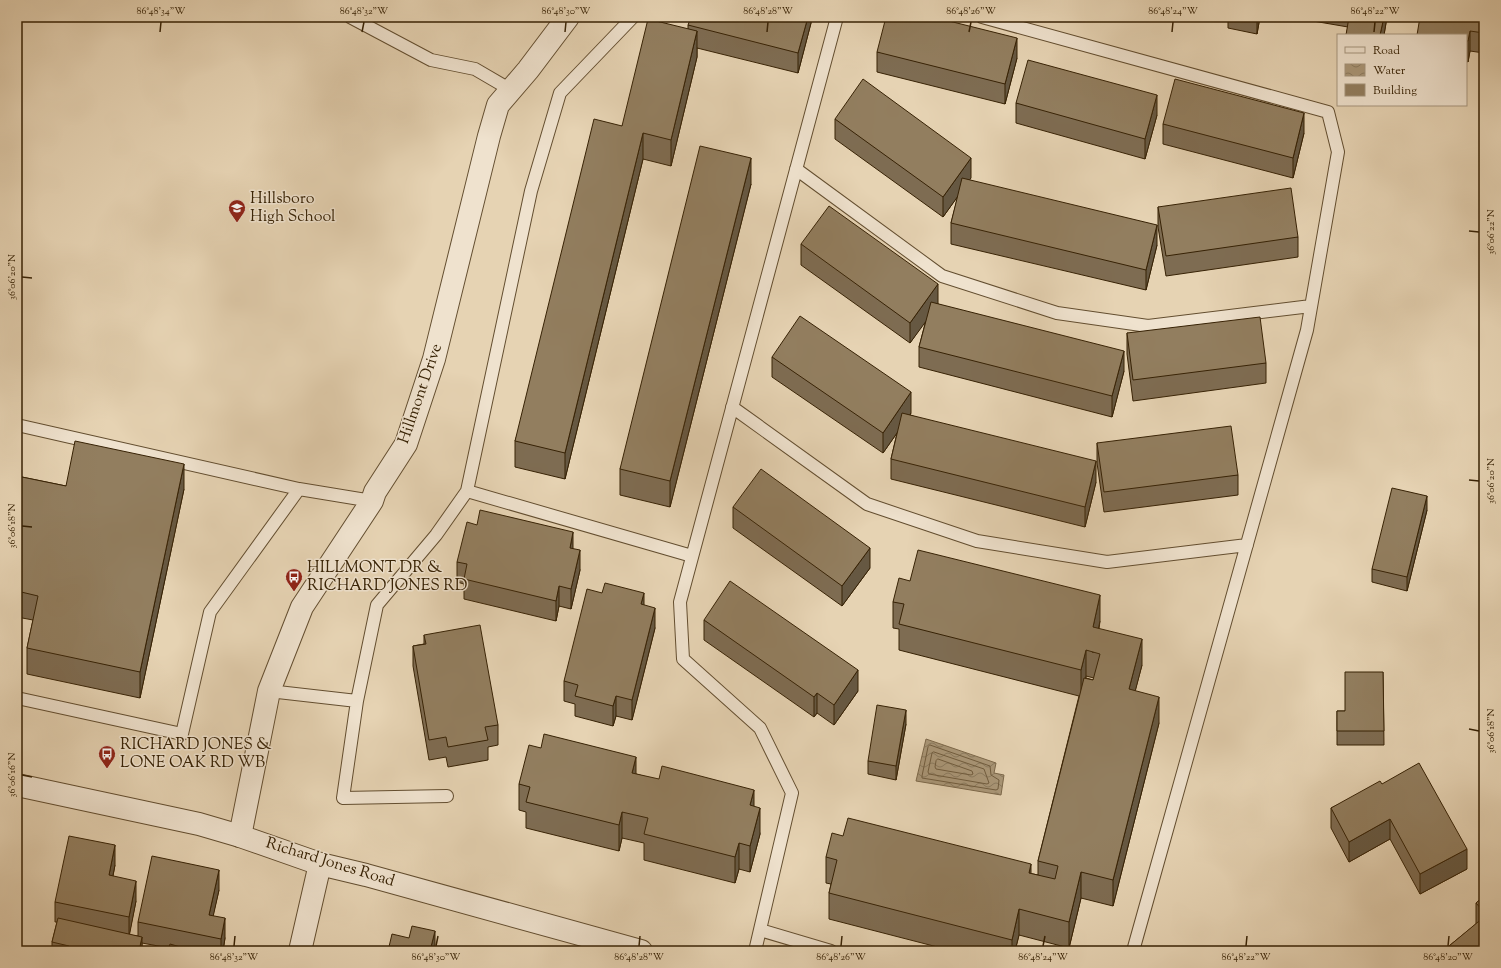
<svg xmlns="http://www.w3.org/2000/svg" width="1501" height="968" font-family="'Sorts Mill Goudy',serif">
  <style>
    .water { fill: url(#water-waves); stroke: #7c684a }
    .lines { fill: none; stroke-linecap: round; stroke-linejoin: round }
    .shore { stroke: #705c3e; stroke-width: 1 }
    .service-casing { stroke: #634e30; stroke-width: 14 }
    .minor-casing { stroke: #634e30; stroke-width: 24 }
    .tertiary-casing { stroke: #634e30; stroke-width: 24 }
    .service { stroke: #efe2ce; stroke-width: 12 }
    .minor { stroke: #efe2ce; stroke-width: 22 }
    .tertiary { stroke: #efe2ce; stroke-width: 22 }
    .wall { fill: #7e6c52; stroke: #372205; fill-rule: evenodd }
    .shaded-wall { fill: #665842; stroke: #372205 }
    .building { fill: #927e5f; stroke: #372205 }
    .ticks { fill: none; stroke: #372205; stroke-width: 1.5 }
    .labels { text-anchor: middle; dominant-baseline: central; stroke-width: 3; stroke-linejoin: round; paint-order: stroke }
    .poi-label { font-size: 16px; fill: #372205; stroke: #efe2ce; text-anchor: start }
    .street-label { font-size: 16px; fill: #372205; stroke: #efe2ce }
    .neatline { fill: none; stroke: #372205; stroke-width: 1.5 }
    .ticks-label { font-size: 10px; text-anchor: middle; fill: #372205 }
  </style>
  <defs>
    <pattern id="water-waves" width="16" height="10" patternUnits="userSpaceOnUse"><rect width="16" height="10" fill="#aa9778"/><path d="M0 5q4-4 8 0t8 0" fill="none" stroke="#8b7b60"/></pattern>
  </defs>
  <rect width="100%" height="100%" fill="#e6d3b3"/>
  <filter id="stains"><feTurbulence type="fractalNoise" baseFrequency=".005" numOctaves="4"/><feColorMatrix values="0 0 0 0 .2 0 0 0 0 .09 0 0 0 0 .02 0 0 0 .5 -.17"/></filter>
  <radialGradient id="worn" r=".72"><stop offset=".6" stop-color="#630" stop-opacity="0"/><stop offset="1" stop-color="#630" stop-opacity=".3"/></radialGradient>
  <path class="water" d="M926 739 996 763 994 773 1004 775 1001 795 916 781Z"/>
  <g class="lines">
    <path class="shore" d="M930 745 990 766 991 775 999 780 998 789 996 790 922 778V776L928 747Z
      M934 752 984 769 989 783 987 784 929 774 928 772 932 753Z
      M938 759 972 771 973 774 971 775 936 769 935 767 936 761Z"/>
    <g class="service-casing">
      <path id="service" d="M350 17 431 60 475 69 511 90
        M982 17 1328 112 1338 152 1307 330 1133 951
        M796 169 942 276 1057 313 1148 326 1311 306
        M732 407 867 504 977 541 1107 562 1247 545
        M17 425 299 489 372 501
        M467 491 692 556
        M269 691 357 701 377 605 436 535 467 491 531 191 560 93 633 17
        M17 698 182 734 210 612 299 489
        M357 701 343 798 447 796
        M760 930 831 951
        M755 951 792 793 760 728 683 659 680 602 837 17"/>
    </g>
    <g class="minor-casing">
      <path id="minor" d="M240 836 269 691 302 607 372 501 375 492 406 444 434 359 489 136 498 105 528 70 568 17
        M320 864 366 875 641 951"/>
    </g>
    <g class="tertiary-casing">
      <path id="tertiary" d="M17 785 199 824 240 836 320 864 300 951"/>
    </g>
    <use href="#service" class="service"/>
    <use href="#minor" class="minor"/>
    <use href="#tertiary" class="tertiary"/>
  </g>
  <path class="wall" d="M811 17V23L798 73 697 48V57L671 166 643 159 565 479 515 467V441L622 126 688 29V25Z
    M1177 17H1188V19Z
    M1228 17H1260L1257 34 1228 28Z
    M1313 17H1387L1384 35H1346L1348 27 1313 21Z
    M1484 17V53L1470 51 1468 62 1466 61V35Z
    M877 52 1017 58 1005 104 877 72Z
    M1016 103 1157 115 1145 159 1016 123Z
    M835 119 971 178 969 180 1157 245 1146 290 951 244V223L958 196 943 217 835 139Z
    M1163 124 1304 133 1293 178 1163 144Z
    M751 184 670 507 620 495V469Z
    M1158 207 1298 237V257L1166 276 1158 227Z
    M801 244 938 304 1124 371 1112 417 919 367V347L926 320 910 343 801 265Z
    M1127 333 1266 363V383L1133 401 1127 354Z
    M772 357 911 413 910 415 1096 482 1085 527 891 479V459L897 433 883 453 772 377Z
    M1097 443 1238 475V495L1104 512 1097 463Z
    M17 476 66 486 184 489 140 698 27 674V648L33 620 17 617Z
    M733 507 870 568 842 606 733 528Z
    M1427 510 1407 591 1372 582V569Z
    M573 549 580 570 571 609 559 606 556 621 464 599V584L457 582V562Z
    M910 581 1100 621 1099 629 1142 665 1135 691 1159 723 1113 906 1081 898 1069 948 1019 935 1015 951H953L829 919V893L831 884 826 883V857L843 836 1038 875V861L1079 696 899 650V629L893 628V602ZM1086 676 1094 678 1093 680 1086 678Z
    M644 605 655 628 632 720 616 716 613 726 575 716V704L564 701V681Z
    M704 620 858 691 834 725 817 713 814 717 704 640Z
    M424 635 498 725V745L488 747V760L448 767 446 757 429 760 413 666V646L424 644Z
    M1383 672 1384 745H1337V711H1345Z
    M906 724 896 780 868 774V761Z
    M636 774 754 806 760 834 750 872 739 869 735 883 644 860V843L622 838 619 851 526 828V812L519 810V784Z
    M1382 784 1467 869 1420 894 1390 839 1349 862 1331 828V808Z
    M115 865 113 876 136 901 129 935 138 936V922L219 890 213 915 225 938 223 951H168L169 948 142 943V951H52V942L57 922H55V902Z
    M1484 896V951H1449V946L1476 924V903Z"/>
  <path class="shaded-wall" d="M808 17H811V23L798 73V53Z
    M1257 17H1260L1257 34Z
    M1384 17H1387L1384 35H1380Z
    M697 31V57L671 166V140Z
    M1470 31V51L1468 62V41Z
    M1017 38V58L1005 104V84Z
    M1157 95V115L1145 159V139Z
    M1304 113V133L1293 178V158Z
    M643 133V159L565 479V453Z
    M751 158V184L670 507V481Z
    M971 158V178L943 217V197Z
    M1157 225V245L1146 290V270Z
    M938 284V305L910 343V323Z
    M1124 351V371L1112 417V396Z
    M911 392V413L883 453V433Z
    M1096 461V482L1085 527V507Z
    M184 464V489L140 698V672Z
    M1427 496V510L1407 591V577Z
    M573 532V553L570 548Z
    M870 548V568L842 606V586Z
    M580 550V570L571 609V589Z
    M559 586V606L556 621V601Z
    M644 593V613L641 604Z
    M1100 595V621L1093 653V627Z
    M655 608V628L632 720V700Z
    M1142 639V665L1129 715V689Z
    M1086 650V676L1081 696V670Z
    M858 670V691L834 725V705Z
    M817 693V713L814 717V697Z
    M616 696V716L613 726V706Z
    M1159 697V723L1113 906V880Z
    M906 710V724L896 780V766Z
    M636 757V783L632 773Z
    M754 790V815L750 805Z
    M760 808V834L750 872V846Z
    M622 812V838L619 851V825Z
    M1390 819V839L1349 862V842Z
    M739 843V869L735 883V857Z
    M115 845V865L109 895V875Z
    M1467 849V869L1420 894V874Z
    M1031 864V889L1029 873Z
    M219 870V890L209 935V915Z
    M1081 872V898L1069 948V922Z
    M136 881V901L129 937V917Z
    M1019 909V935L1015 951H1012V940Z
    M225 918V938L223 951H221V939Z
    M435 931V945L433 951H430Z
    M142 937V951H139Z"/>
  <path class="building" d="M691 17H808L798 53 688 25Z
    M886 17H933L1017 38 1005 84 877 52Z
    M1349 17H1384L1380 35H1346Z
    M1420 17H1484V33L1470 31 1468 41H1466V35H1417Z
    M648 19 697 31 671 140 643 133 565 453 515 441 594 119 622 126Z
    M1028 60 1157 95 1145 139 1016 103Z
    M863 79 971 158 943 197 835 119Z
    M1175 79 1304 113 1293 158 1163 124Z
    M700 146 751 158 670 481 620 469Z
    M962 178 1157 225 1146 270 951 223Z
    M1291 188 1298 237 1166 256 1158 207Z
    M829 206 938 284 910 323 801 244Z
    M931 302 1124 351 1112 396 919 347Z
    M800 316 911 392 883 433 772 357Z
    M1260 317 1266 363 1133 380 1127 333Z
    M902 413 1096 461 1085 507 891 459Z
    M1231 426 1238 475 1104 492 1097 443Z
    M75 441 184 464 140 672 27 648 38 596 17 591V476L66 486Z
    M761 469 870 548 842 586 733 507Z
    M1392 488 1427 496 1407 577 1372 569Z
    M480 510 573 532 570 548 580 550 571 589 559 586 556 601 464 579 467 564 457 562 467 522 477 525Z
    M918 550 1100 595 1093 627 1142 639 1129 689 1159 697 1113 880 1081 872 1069 922 1019 909 1012 940 829 893 837 860 826 857 832 833 843 836 848 818 1031 864 1029 873 1055 879 1058 866 1038 861 1084 678 1093 680 1100 654 1086 650 1081 670 899 624 904 604 893 602 899 578 910 581Z
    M730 581 858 670 834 705 817 693 814 697 704 620Z
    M605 583 644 593 641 604 655 608 632 700 616 696 613 706 575 696 578 685 564 681 587 589 602 593Z
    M480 625 498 725 485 727 488 740 448 747 446 737 429 740 413 646 426 644 424 635Z
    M1345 672H1383L1384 731H1337V711H1345Z
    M877 705 906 710 896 766 868 761Z
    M544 734 636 757 632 773 659 779 662 766 754 790 750 805 760 808 750 846 739 843 735 857 644 834 648 818 622 812 619 825 526 802 530 787 519 784 529 745 541 748Z
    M1419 763 1467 849 1420 874 1390 819 1349 842 1331 808 1380 781 1382 784Z
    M69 836 115 845 109 875 136 881 129 917 55 902Z
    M152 856 219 870 209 915 225 918 221 939 138 922Z
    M1484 896V912L1476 903Z
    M1484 917V951H1454L1449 946Z
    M58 918 142 937 139 951H68L69 946 52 942Z
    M412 926 435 931 430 951H388L392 934 409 938Z
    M170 944 194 951H168Z"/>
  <path class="ticks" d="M160 32 161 22M362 32 364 22M565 32 566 22M767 32 768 22M969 32 971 22M1172 32 1173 22M1374 32 1375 22M1469 231 1479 232M22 277 32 278M1469 480 1479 481M22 526 32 527M1469 729 1479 731M22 775 32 777M234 946 235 936M436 946 438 936M639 946 640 936M841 946 842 936M1043 946 1045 936M1246 946 1247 936M1448 946 1449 936"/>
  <defs>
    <g id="school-pin" transform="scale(0.9)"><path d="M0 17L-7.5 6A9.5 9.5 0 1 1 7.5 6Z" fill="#8f2418" stroke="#efe2ce"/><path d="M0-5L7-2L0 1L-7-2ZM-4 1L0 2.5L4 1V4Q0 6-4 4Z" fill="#fff"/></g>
    <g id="bus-pin" transform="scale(0.9)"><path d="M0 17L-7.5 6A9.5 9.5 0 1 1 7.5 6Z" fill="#8f2418" stroke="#efe2ce"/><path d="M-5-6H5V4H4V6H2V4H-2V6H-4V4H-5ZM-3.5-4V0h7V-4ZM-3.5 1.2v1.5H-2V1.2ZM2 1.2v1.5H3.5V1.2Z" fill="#fff"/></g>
  </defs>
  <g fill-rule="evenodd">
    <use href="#school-pin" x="237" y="208"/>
    <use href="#bus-pin" x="294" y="577"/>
    <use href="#bus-pin" x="107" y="754"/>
  </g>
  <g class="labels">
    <g class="poi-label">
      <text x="250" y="199">Hillsboro<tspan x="250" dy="18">High School</tspan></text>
      <text x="307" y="568">HILLMONT DR &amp;<tspan x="307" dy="18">RICHARD JONES RD</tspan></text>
      <text x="120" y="745">RICHARD JONES &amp;<tspan x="120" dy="18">LONE OAK RD WB</tspan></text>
    </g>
    <g class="street-label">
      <text transform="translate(421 394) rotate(-71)">Hillmont Drive</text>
      <text transform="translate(330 863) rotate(17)">Richard Jones Road</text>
    </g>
  </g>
  <rect width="1501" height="968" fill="none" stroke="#e6d3b3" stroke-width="44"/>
  <rect x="1337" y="34" width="130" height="72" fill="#efe2ce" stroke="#a5957e"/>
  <rect x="1345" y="47" width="20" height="6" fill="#efe2ce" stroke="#a5957e"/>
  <text x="1373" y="54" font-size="12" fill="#372205">Road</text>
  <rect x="1345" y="64" width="20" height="12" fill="url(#water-waves)" stroke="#a5957e"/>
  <text x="1373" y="74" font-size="12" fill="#372205">Water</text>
  <rect x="1345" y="84" width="20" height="12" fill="#927e5f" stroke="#a5957e"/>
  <text x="1373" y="94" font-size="12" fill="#372205">Building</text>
  <rect x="22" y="22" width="1457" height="924" class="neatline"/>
  <g class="ticks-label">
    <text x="161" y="14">86°48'34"W</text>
    <text x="364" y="14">86°48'32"W</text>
    <text x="566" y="14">86°48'30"W</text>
    <text x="768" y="14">86°48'28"W</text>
    <text x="971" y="14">86°48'26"W</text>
    <text x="1173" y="14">86°48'24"W</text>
    <text x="1375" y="14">86°48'22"W</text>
    <text transform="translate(1490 232) rotate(-90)" y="4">36°06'22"N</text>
    <text transform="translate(11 277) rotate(-90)" y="4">36°06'20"N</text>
    <text transform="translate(1490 481) rotate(-90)" y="4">36°06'20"N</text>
    <text transform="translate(11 526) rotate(-90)" y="4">36°06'18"N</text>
    <text transform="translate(1490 731) rotate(-90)" y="4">36°06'18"N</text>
    <text transform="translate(11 775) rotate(-90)" y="4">36°06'16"N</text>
    <text x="234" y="960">86°48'32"W</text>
    <text x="436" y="960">86°48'30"W</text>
    <text x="639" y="960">86°48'28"W</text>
    <text x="841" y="960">86°48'26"W</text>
    <text x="1043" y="960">86°48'24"W</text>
    <text x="1246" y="960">86°48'22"W</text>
    <text x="1448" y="960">86°48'20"W</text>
  </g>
  <rect width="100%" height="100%" filter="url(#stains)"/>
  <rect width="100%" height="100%" fill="url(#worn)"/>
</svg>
